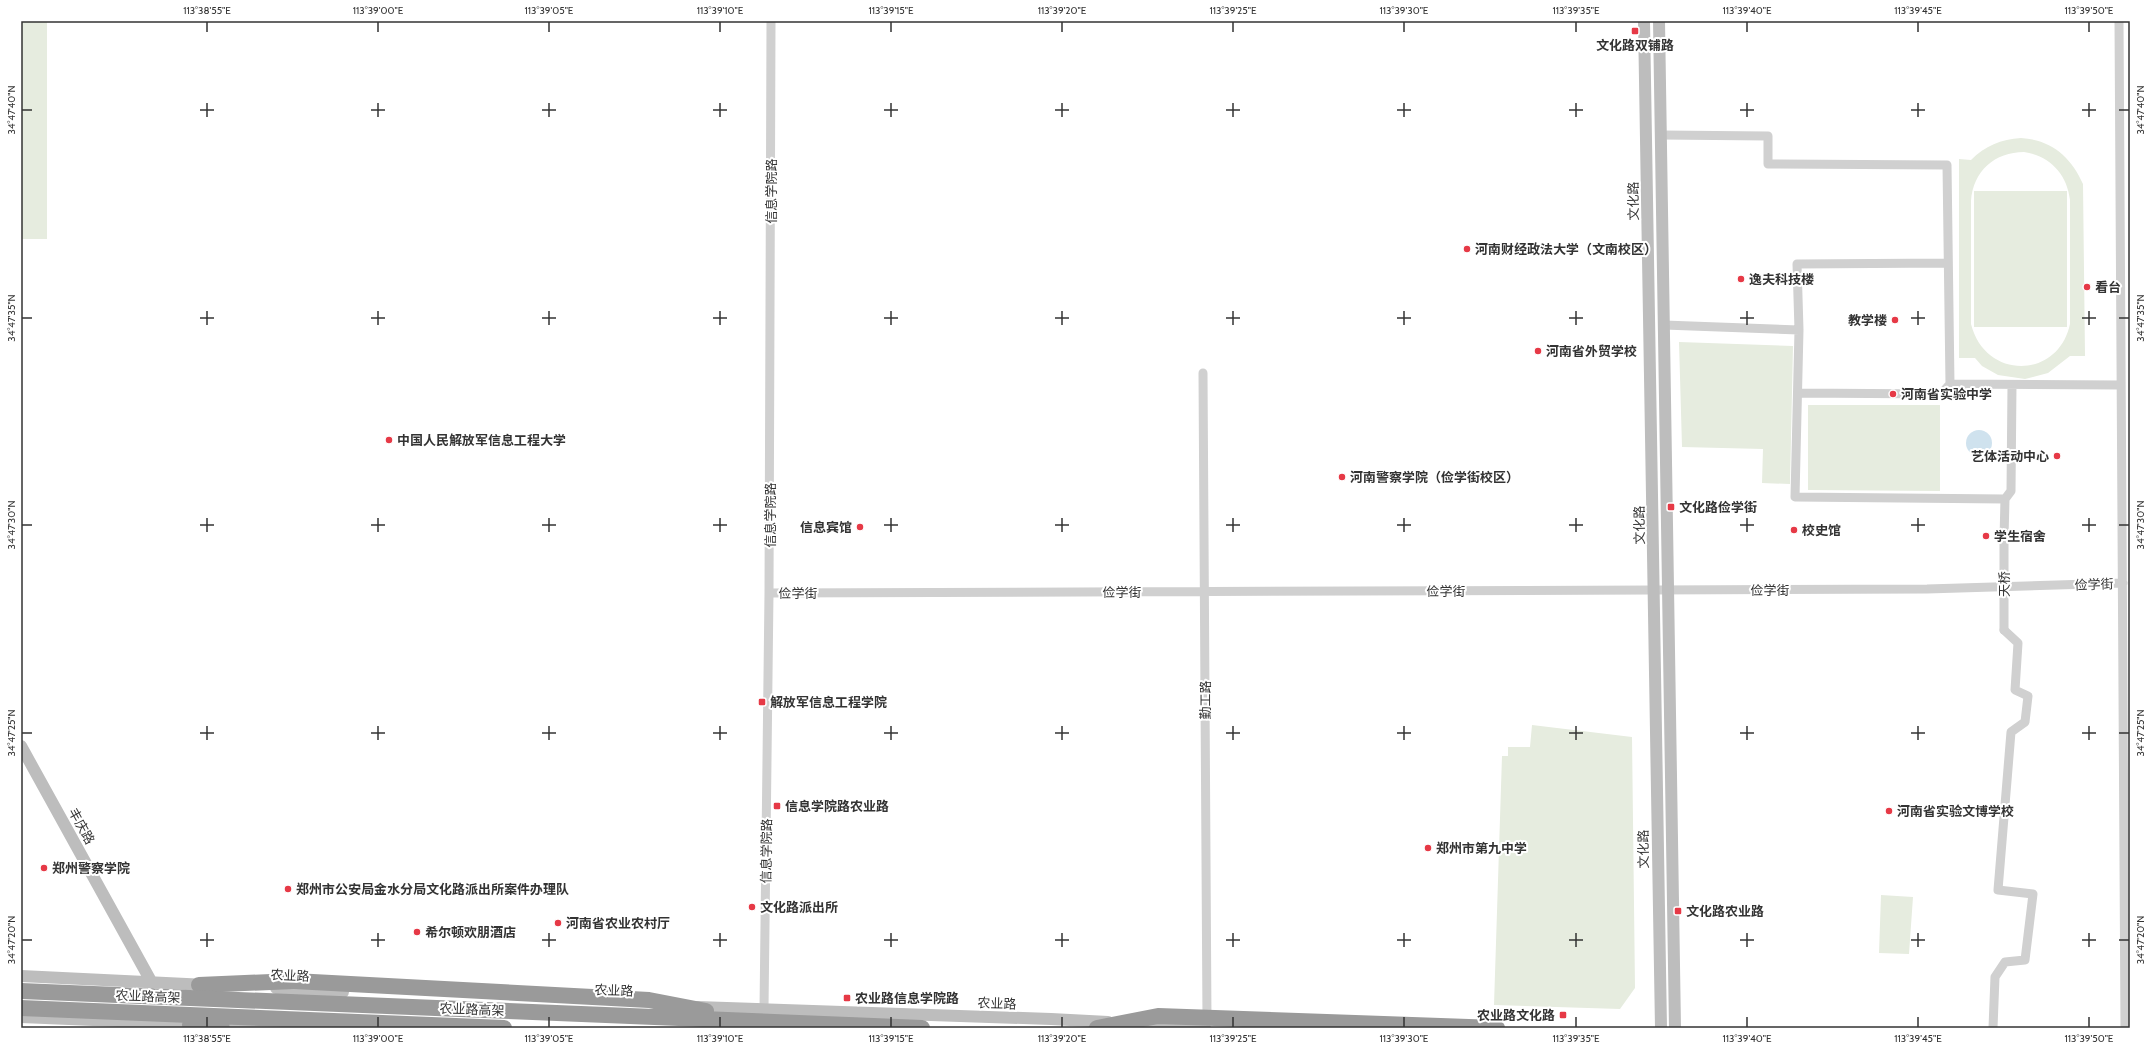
<svg xmlns="http://www.w3.org/2000/svg" width="2151" height="1049" font-family="Cabin,'Noto Sans SC',sans-serif">
  <style>
    .green { fill: #e6ecdf; fill-rule: evenodd }
    .water { fill: #cfe2ee }
    .lines { fill: none; stroke-linecap: round; stroke-linejoin: round }
    .street { stroke: #d0d0d0; stroke-width: 9 }
    .secondary { stroke: #bdbdbd; stroke-width: 12 }
    .highway { stroke: #9a9a9a; stroke-width: 16 }
    .street-bridge { stroke: #d0d0d0; stroke-width: 9 }
    .highway-bridge { stroke: #9a9a9a; stroke-width: 16 }
    .ticks { fill: none; stroke: #333; stroke-width: 1.5 }
    .poi-dot { fill: #e63946; stroke: #fff; stroke-width: 1.5 }
    .labels { text-anchor: middle; dominant-baseline: central; stroke-width: 4; stroke-linejoin: round; paint-order: stroke }
    .poi-label { font-size: 13px; font-weight: bold; fill: #333; stroke: #fff; text-anchor: start }
    .street-label { font-size: 13px; fill: #333; stroke: #fff }
    .neatline { fill: none; stroke: #333; stroke-width: 1.5 }
    .ticks-label { font-size: 10px; text-anchor: middle; fill: #333 }
  </style>
  <rect width="100%" height="100%" fill="#fff"/>
  <path class="green" d="M21 21H47V239H21Z
    M2021 138C2052 140 2071 157 2083 184L2085 356H2070L2048 373 2025 379 1998 375 1982 366 1975 358H1959V159L1971 160C1985 146 2001 139 2021 138ZM2024 152C2050 156 2067 174 2070 200V324C2058 380 1985 380 1971 324V201C1973 171 1995 152 2024 152Z
    M1974 191H2067V327H1974Z
    M1679 342 1793 346 1790 484 1762 483 1763 449 1682 447Z
    M1808 405H1940V491L1808 490Z
    M1532 725 1632 737 1635 988 1620 1009 1494 1005 1502 756H1508V747H1530Z
    M1881 895 1913 897 1909 954 1879 953Z"/>
  <path class="water" d="M1966 443a13 13 0 1 1 26 0a13 13 0 1 1-26 0Z"/>
  <g class="lines">
    <path class="street" d="M2119 21 2125 1028
      M1661 135 1768 136V164L1947 165 1950 384
      M1948 263 1797 264 1799 330 1795 497 2005 499
      M1664 325 1799 330
      M1203 373 1207 1021
      M1798 393 1941 394 1950 384 2121 385
      M2004 538 2005 499 2011 491 2012 385
      M769 593 1927 589 2123 583
      M764 1009 769 593 771 21
      M1993 1028 1995 977 2005 962 2025 960 2033 894 1998 890 2011 732 2025 722 2028 696 2015 690 2018 643 2004 630"/>
    <path class="secondary" d="M1644 21 1661 1028
      M1659 21 1675 1028
      M21 746 152 983
      M21 976 207 985
      M276 988 343 992
      M697 1007 1051 1019 1108 1022
      M21 1017 286 1028
      M1137 1024 1205 1028"/>
    <path class="highway" d="M199 985 294 981
      M21 1008 504 1028
      M190 1025 222 1028"/>
    <path class="street-bridge" d="M2004 538V630"/>
    <path class="highway-bridge" d="M294 981 649 1000 706 1011
      M21 991 922 1028
      M1097 1028 1158 1016 1497 1028"/>
  </g>
  <path class="ticks" d="M207 22V32M378 22V32M549 22V32M720 22V32M891 22V32M1062 22V32M1233 22V32M1404 22V32M1576 22V32M1747 22V32M1918 22V32M2089 22V32M207 103V117M378 103V117M549 103V117M720 103V117M891 103V117M1062 103V117M1233 103V117M1404 103V117M1576 103V117M1747 103V117M1918 103V117M2089 103V117M22 110H32M200 110H214M371 110H385M542 110H556M713 110H727M884 110H898M1055 110H1069M1226 110H1240M1397 110H1411M1569 110H1583M1740 110H1754M1911 110H1925M2082 110H2096M2119 110H2129M207 311V325M378 311V325M549 311V325M720 311V325M891 311V325M1062 311V325M1233 311V325M1404 311V325M1576 311V325M1747 311V325M1918 311V325M2089 311V325M22 318H32M200 318H214M371 318H385M542 318H556M713 318H727M884 318H898M1055 318H1069M1226 318H1240M1397 318H1411M1569 318H1583M1740 318H1754M1911 318H1925M2082 318H2096M2119 318H2129M207 518V532M378 518V532M549 518V532M720 518V532M891 518V532M1062 518V532M1233 518V532M1404 518V532M1576 518V532M1747 518V532M1918 518V532M2089 518V532M22 525H32M200 525H214M371 525H385M542 525H556M713 525H727M884 525H898M1055 525H1069M1226 525H1240M1397 525H1411M1569 525H1583M1740 525H1754M1911 525H1925M2082 525H2096M2119 525H2129M207 726V740M378 726V740M549 726V740M720 726V740M891 726V740M1062 726V740M1233 726V740M1404 726V740M1576 726V740M1747 726V740M1918 726V740M2089 726V740M22 733H32M200 733H214M371 733H385M542 733H556M713 733H727M884 733H898M1055 733H1069M1226 733H1240M1397 733H1411M1569 733H1583M1740 733H1754M1911 733H1925M2082 733H2096M2119 733H2129M207 933V947M378 933V947M549 933V947M720 933V947M891 933V947M1062 933V947M1233 933V947M1404 933V947M1576 933V947M1747 933V947M1918 933V947M2089 933V947M22 940H32M200 940H214M371 940H385M542 940H556M713 940H727M884 940H898M1055 940H1069M1226 940H1240M1397 940H1411M1569 940H1583M1740 940H1754M1911 940H1925M2082 940H2096M2119 940H2129M207 1017V1027M378 1017V1027M549 1017V1027M720 1017V1027M891 1017V1027M1062 1017V1027M1233 1017V1027M1404 1017V1027M1576 1017V1027M1747 1017V1027M1918 1017V1027M2089 1017V1027"/>
  <g class="poi-dot">
    <rect x="1631" y="27" width="8" height="8" rx="2"/>
    <circle cx="1467" cy="249" r="4"/>
    <circle cx="1741" cy="279" r="4"/>
    <circle cx="2087" cy="287" r="4"/>
    <circle cx="1895" cy="320" r="4"/>
    <circle cx="1538" cy="351" r="4"/>
    <circle cx="1893" cy="394" r="4"/>
    <circle cx="389" cy="440" r="4"/>
    <circle cx="2057" cy="456" r="4"/>
    <circle cx="1342" cy="477" r="4"/>
    <rect x="1667" y="503" width="8" height="8" rx="2"/>
    <circle cx="860" cy="527" r="4"/>
    <circle cx="1794" cy="530" r="4"/>
    <circle cx="1986" cy="536" r="4"/>
    <rect x="758" y="698" width="8" height="8" rx="2"/>
    <rect x="773" y="802" width="8" height="8" rx="2"/>
    <circle cx="1889" cy="811" r="4"/>
    <circle cx="1428" cy="848" r="4"/>
    <circle cx="44" cy="868" r="4"/>
    <circle cx="288" cy="889" r="4"/>
    <circle cx="752" cy="907" r="4"/>
    <rect x="1674" y="907" width="8" height="8" rx="2"/>
    <circle cx="558" cy="923" r="4"/>
    <circle cx="417" cy="932" r="4"/>
    <rect x="843" y="994" width="8" height="8" rx="2"/>
    <rect x="1559" y="1011" width="8" height="8" rx="2"/>
  </g>
  <g class="labels">
    <g class="poi-label">
      <text x="1635" y="45" text-anchor="middle">文化路双铺路</text>
      <text x="1475" y="249">河南财经政法大学（文南校区）</text>
      <text x="1749" y="279">逸夫科技楼</text>
      <text x="2095" y="287">看台</text>
      <text x="1887" y="320" text-anchor="end">教学楼</text>
      <text x="1546" y="351">河南省外贸学校</text>
      <text x="1901" y="394">河南省实验中学</text>
      <text x="397" y="440">中国人民解放军信息工程大学</text>
      <text x="2049" y="456" text-anchor="end">艺体活动中心</text>
      <text x="1350" y="477">河南警察学院（俭学街校区）</text>
      <text x="1679" y="507">文化路俭学街</text>
      <text x="852" y="527" text-anchor="end">信息宾馆</text>
      <text x="1802" y="530">校史馆</text>
      <text x="1994" y="536">学生宿舍</text>
      <text x="770" y="702">解放军信息工程学院</text>
      <text x="785" y="806">信息学院路农业路</text>
      <text x="1897" y="811">河南省实验文博学校</text>
      <text x="1436" y="848">郑州市第九中学</text>
      <text x="52" y="868">郑州警察学院</text>
      <text x="296" y="889">郑州市公安局金水分局文化路派出所案件办理队</text>
      <text x="760" y="907">文化路派出所</text>
      <text x="1686" y="911">文化路农业路</text>
      <text x="566" y="923">河南省农业农村厅</text>
      <text x="425" y="932">希尔顿欢朋酒店</text>
      <text x="855" y="998">农业路信息学院路</text>
      <text x="1555" y="1015" text-anchor="end">农业路文化路</text>
    </g>
    <g class="street-label">
      <text transform="translate(771 191) rotate(-90)">信息学院路</text>
      <text transform="translate(1633 201) rotate(-91)">文化路</text>
      <text transform="translate(770 515) rotate(-90)">信息学院路</text>
      <text transform="translate(1639 525) rotate(-91)">文化路</text>
      <text transform="translate(2004 584) rotate(-90)">天桥</text>
      <text transform="translate(2094 584) rotate(-2)">俭学街</text>
      <text x="1770" y="590">俭学街</text>
      <text x="1446" y="591">俭学街</text>
      <text x="1122" y="592">俭学街</text>
      <text x="798" y="593">俭学街</text>
      <text transform="translate(1205 700) rotate(-90)">勤工路</text>
      <text transform="translate(82 826) rotate(61)">丰庆路</text>
      <text transform="translate(1643 849) rotate(-91)">文化路</text>
      <text transform="translate(766 851) rotate(-89)">信息学院路</text>
      <text transform="translate(290 975) rotate(3)">农业路</text>
      <text transform="translate(614 990) rotate(2)">农业路</text>
      <text transform="translate(148 996) rotate(2)">农业路高架</text>
      <text transform="translate(997 1003) rotate(2)">农业路</text>
      <text transform="translate(472 1009) rotate(2)">农业路高架</text>
    </g>
  </g>
  <rect width="2151" height="1049" fill="none" stroke="#ffffff" stroke-width="44"/>
  <rect x="22" y="22" width="2107" height="1005" class="neatline"/>
  <g class="ticks-label">
    <text x="207" y="14">113°38'55"E</text>
    <text x="378" y="14">113°39'00"E</text>
    <text x="549" y="14">113°39'05"E</text>
    <text x="720" y="14">113°39'10"E</text>
    <text x="891" y="14">113°39'15"E</text>
    <text x="1062" y="14">113°39'20"E</text>
    <text x="1233" y="14">113°39'25"E</text>
    <text x="1404" y="14">113°39'30"E</text>
    <text x="1576" y="14">113°39'35"E</text>
    <text x="1747" y="14">113°39'40"E</text>
    <text x="1918" y="14">113°39'45"E</text>
    <text x="2089" y="14">113°39'50"E</text>
    <text transform="translate(11 110) rotate(-90)" y="4">34°47'40"N</text>
    <text transform="translate(2140 110) rotate(-90)" y="4">34°47'40"N</text>
    <text transform="translate(11 318) rotate(-90)" y="4">34°47'35"N</text>
    <text transform="translate(2140 318) rotate(-90)" y="4">34°47'35"N</text>
    <text transform="translate(11 525) rotate(-90)" y="4">34°47'30"N</text>
    <text transform="translate(2140 525) rotate(-90)" y="4">34°47'30"N</text>
    <text transform="translate(11 733) rotate(-90)" y="4">34°47'25"N</text>
    <text transform="translate(2140 733) rotate(-90)" y="4">34°47'25"N</text>
    <text transform="translate(11 940) rotate(-90)" y="4">34°47'20"N</text>
    <text transform="translate(2140 940) rotate(-90)" y="4">34°47'20"N</text>
    <text x="207" y="1042">113°38'55"E</text>
    <text x="378" y="1042">113°39'00"E</text>
    <text x="549" y="1042">113°39'05"E</text>
    <text x="720" y="1042">113°39'10"E</text>
    <text x="891" y="1042">113°39'15"E</text>
    <text x="1062" y="1042">113°39'20"E</text>
    <text x="1233" y="1042">113°39'25"E</text>
    <text x="1404" y="1042">113°39'30"E</text>
    <text x="1576" y="1042">113°39'35"E</text>
    <text x="1747" y="1042">113°39'40"E</text>
    <text x="1918" y="1042">113°39'45"E</text>
    <text x="2089" y="1042">113°39'50"E</text>
  </g>
</svg>
